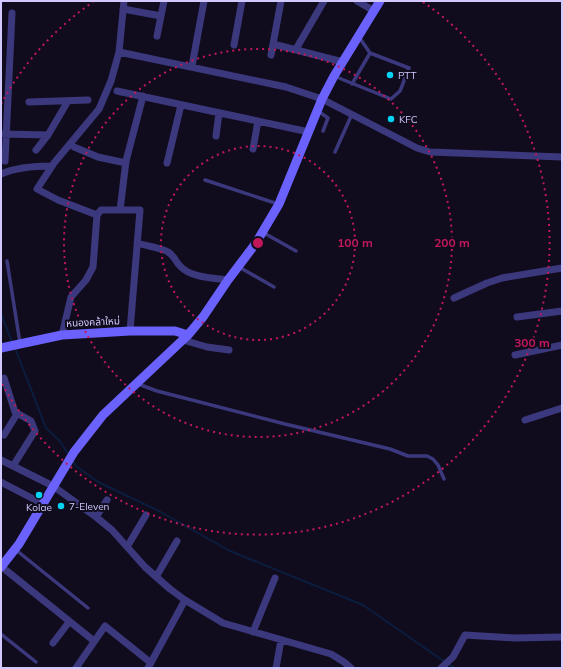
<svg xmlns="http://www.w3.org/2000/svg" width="563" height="669" font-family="Mulish,'Noto Sans Thai',sans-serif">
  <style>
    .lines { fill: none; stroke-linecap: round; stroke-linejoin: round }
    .stream { stroke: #0b1d3e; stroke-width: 2 }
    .lane { stroke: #3c387d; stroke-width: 3.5 }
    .street { stroke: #3c387d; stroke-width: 7 }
    .secondary { stroke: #6b62fd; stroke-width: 9 }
    .ring { fill: none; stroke: #c2185b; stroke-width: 2; stroke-dasharray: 2 4 }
    .poi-dot { fill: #02d3f2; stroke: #100c1e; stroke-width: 1.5 }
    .labels { text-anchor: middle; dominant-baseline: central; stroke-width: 4; stroke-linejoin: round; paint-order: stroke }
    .poi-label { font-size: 10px; fill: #d2cafe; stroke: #100c1e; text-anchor: start }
    .street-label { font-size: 10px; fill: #d2cafe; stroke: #100c1e }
    .centre { fill: #c2185b; stroke: #100c1e; stroke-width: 2 }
    .ring-label { font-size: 12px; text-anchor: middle; font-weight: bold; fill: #c2185b; stroke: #100c1e; stroke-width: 4; stroke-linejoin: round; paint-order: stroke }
  </style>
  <rect width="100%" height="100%" fill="#100c1e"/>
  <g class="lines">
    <path class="stream" d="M1 314 12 342
      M15 348 46 428 59 440 69 455
      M73 461 76 466 98 482 159 511 230 551 363 605 445 662
      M449 664 454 668"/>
    <path class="lane" d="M334 76 391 99 400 91 409 68 370 53 359 37
      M352 84 370 53
      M318 111 328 118 323 131
      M335 152 352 114
      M205 180 278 204
      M264 233 296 251
      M7 261 20 343
      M239 267 274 287
      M138 384 157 391 285 424 390 449 408 456H427L433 459 438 465 444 479
      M16 550 88 608
      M1 634 36 662"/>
    <path class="street" d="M357 1 374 11
      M123 9 161 16
      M157 36 164 1
      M273 44 343 62
      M234 45 242 1
      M296 49 324 1
      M119 52 286 87 322 99 417 148 430 152 562 157
      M271 55 281 1
      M192 66 204 1
      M117 91 309 132
      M29 102 88 100
      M2 134 48 135
      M216 136 219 113
      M74 147 98 157 126 163
      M253 149 258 121
      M36 150 48 135 68 101
      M5 161 12 13
      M167 163 181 105
      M1 174C17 167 34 166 52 166
      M120 210 126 161 143 96
      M97 215 58 200 37 189 54 163 99 109 111 81 119 52 124 1
      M137 243C146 246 159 247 168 252 174 255 175 261 180 266 191 278 213 278 228 280
      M454 298 487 283 502 278 562 268
      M517 317 562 311
      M62 335 71 297 86 280 93 267 97 215 101 210H140L130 331
      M183 340 207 347 229 350
      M515 355 562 345
      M4 378 15 412 31 421 35 431 13 466
      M525 420 562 408
      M4 435 17 414
      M1 460 53 486 96 517 112 530 145 567 170 589 185 600 223 623 331 654 344 662 351 668
      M1 482 43 504
      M96 517 107 500
      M127 547 146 515
      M2 567 94 641
      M156 577 177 541
      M253 632 275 578
      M53 643 69 622
      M76 668 105 626 151 663
      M148 668 185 600
      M276 668 281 640
      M441 668 453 657 465 635 515 638 562 637"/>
    <path class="secondary" d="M1 348 62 335 130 331H175L188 335
      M1 567 19 544 74 452 103 415 188 335 203 317 228 280 256 243 279 204 322 99 334 76 380 1"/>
  </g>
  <g class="ring">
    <circle cx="258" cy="243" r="97"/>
    <circle cx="258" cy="243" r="194"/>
    <path d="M1 104A292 292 0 0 1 93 2M423 2A292 292 0 1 1 1 382"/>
  </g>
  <g class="poi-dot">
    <circle cx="390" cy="75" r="4"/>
    <circle cx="391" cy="119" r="4"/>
    <circle cx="39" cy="495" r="4"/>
    <circle cx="61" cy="506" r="4"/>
  </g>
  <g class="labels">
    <g class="poi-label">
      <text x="398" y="75">PTT</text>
      <text x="399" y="119">KFC</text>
      <text x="69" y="506">7-Eleven</text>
      <text x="39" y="507" text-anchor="middle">Kolae</text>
    </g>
    <g class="street-label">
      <text transform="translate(93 322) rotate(-3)">หนองคล้าใหม่</text>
    </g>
  </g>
  <circle cx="258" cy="243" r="6" class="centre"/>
  <g class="ring-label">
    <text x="355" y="247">100 m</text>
    <text x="452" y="247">200 m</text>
    <text x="532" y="347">300 m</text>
  </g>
  <rect width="563" height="669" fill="none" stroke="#d2cafe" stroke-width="4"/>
</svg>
